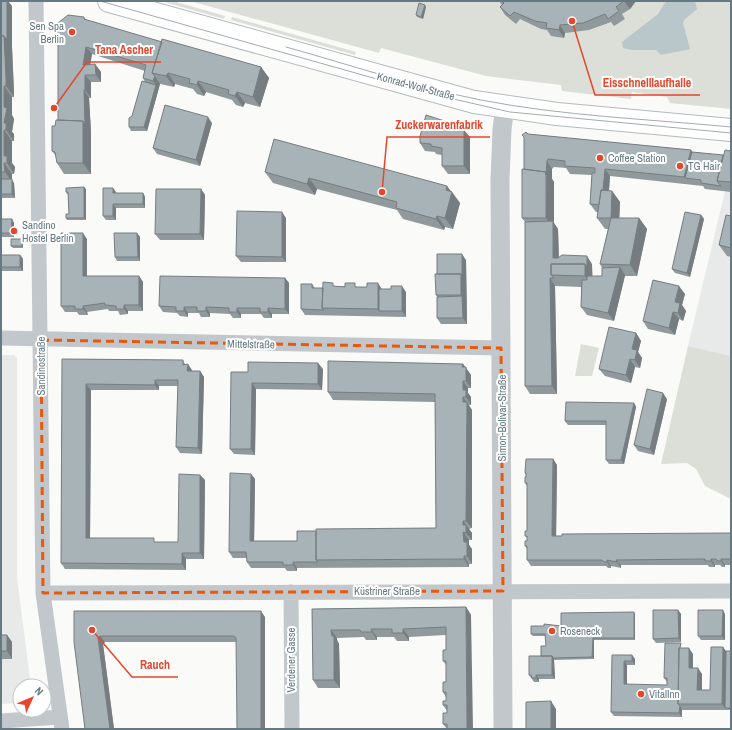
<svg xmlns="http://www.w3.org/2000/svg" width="732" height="730" font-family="'Archivo Narrow',sans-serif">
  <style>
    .built { fill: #e8eae9 }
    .green { fill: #dbdfd7 }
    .water { fill: #b9c7ca }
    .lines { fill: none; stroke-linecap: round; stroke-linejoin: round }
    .secondary-casing { stroke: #b3bbbf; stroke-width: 24 }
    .minor { stroke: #c1c7ca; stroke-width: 15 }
    .tertiary { stroke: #c1c7ca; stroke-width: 19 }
    .secondary { stroke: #fff; stroke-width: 22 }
    .tram { stroke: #a2abb0; stroke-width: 1 }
    .wall { fill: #909a9d; fill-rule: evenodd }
    .shaded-wall { fill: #767d80 }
    .building { fill: #a8b3b7; stroke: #767d80 }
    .marked { fill: none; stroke: #e8590c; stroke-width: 3; stroke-dasharray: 8 5; stroke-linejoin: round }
    .poi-dot { fill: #e6462c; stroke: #fff; stroke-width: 1.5 }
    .labels { text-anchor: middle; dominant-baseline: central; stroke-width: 4; stroke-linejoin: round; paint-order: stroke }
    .poi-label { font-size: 11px; fill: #657983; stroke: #fff; text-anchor: start }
    .street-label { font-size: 11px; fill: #657983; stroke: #fff }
    .leader { fill: none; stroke: #e6462c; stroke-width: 1.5 }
    .callout-dot { fill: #e6462c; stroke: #fff; stroke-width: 1.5 }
    .callout-label { font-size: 12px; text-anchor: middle; font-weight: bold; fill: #e6462c; stroke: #fff; stroke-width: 4; stroke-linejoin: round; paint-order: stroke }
  </style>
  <rect width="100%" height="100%" fill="#fafaf8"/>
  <path class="built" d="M731 166V356L688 346Z
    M1 355H14L17 358V578L31 686H20V703L1 704Z"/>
  <path class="green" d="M161 1H173L225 16 224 19Z
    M190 1H731V109L670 103 667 97 632 92 631 99 562 91 561 85 486 76 381 48 379 53Z
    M232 17 356 52 355 55 231 20Z
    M581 344 599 348 592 376H575Z
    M688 346 731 356V499L705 486 696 469 687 463 661 464Z"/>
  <path class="water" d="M666 1H695L697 9 684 20 683 23 690 49 661 55 656 50H632L623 48 622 42 658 14Z"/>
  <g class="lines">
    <g class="secondary-casing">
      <path id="secondary" d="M109 1 474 102 557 114 731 130"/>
    </g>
    <path class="minor" d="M36 1 43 593 62 729
      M1 338 501 348
      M291 592 292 729
      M43 593 731 591
      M1 721 60 717"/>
    <path class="tertiary" d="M503 729 500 180 502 129 505 107"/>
    <use href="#secondary" class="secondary"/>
    <path class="tram" d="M100 1 423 92 510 112 731 133
      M286 47C351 65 415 87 481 100 563 116 648 119 731 127"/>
  </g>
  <path class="wall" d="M1 1 12 6V47L14 89V97H12V115L14 119 12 132 14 134V141H12V163L15 167 14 174H12V180L14 183 15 198H1Z
    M499 1H636L630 9 622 14 625 19 614 26 611 22 589 30 565 33 564 38 551 36 547 30 541 29 520 19 516 24 505 15 500 7 502 5Z
    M426 7 423 19 417 17 416 15Z
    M84 17 86 20 162 42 261 67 269 78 260 107 245 103 243 107 236 105 232 100 206 92 204 96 197 94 193 89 175 84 174 87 160 84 147 131H131L129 127 132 116 145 82 143 78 145 71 92 54 90 65 95 64 101 72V82H91V98H89L91 132V174H64L57 163 56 156 52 151 55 126 58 120V40L56 38 58 28Z
    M212 123 200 166 157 154 153 148Z
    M528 134 691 150 692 152 723 155 731 151V192L705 189 703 186 610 176 609 191H612L620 202 619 218H639L647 229 637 276H625L614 321 587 315 581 307V287L555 286 557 394H530L525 386V222L522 218 524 169V137L522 135ZM554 167 566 168 570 174 592 175 590 204 596 212H598L597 218 605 229H608L600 264 602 268V276H592V264L559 258 558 229 554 223V182L552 179V169Z
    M470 137V174H448L442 166V155L436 154 435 152 425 151 420 143Z
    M265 172 447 186 460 203 453 229 445 227 444 230 403 219 397 210 317 189 315 195 273 183Z
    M86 189V220H67L66 218 69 214 68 194H67L66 192Z
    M201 189 205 195 204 240H160L155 234Z
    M116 192V193H143L145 197V208H116V220H106L103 216Z
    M701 215 704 219 690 277 675 273 672 269Z
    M731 216V257L727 256 719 245Z
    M286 218V262H241L236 256Z
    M1 219H12L14 223V237H1Z
    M137 233 140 237V261H117L115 257Z
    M87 239V276H139L143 282V311H128V314L120 315 118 311H109L108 309 87 312 88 315H79L77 312H65L61 306Z
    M23 241V248H13L11 246Z
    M1 255H20L23 259V271H1Z
    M466 260 467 324H441L437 318V297L436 295 437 274Z
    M285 278 289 283V314H272V318H264L261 314H241V318H233L230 314 210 313V317H201L199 313H188V317L180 316 177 313 163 312 159 306Z
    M312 284 315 288H323L336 286 358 287 406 292V317L305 315 301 309Z
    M685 294 682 305 686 311 683 321 679 319 675 335 648 329 643 321Z
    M636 333 641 341 638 352 642 358 640 368 635 367 631 383 605 376 599 369Z
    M62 359 183 360 185 364 192 371H200L204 377 202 454 180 453 176 447 178 386H159V390H91L90 538 157 542H178L200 475 205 480 204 559H186V570L65 569 61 563Z
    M463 364 471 375V388H468V393L471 397V405H469L472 410V528L469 529 472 533V540H469V545L472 549V564H469V567L297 568V571H287L285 568H251L247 562V558H233L229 552 251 474 255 479 254 541H297L316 531 436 528 435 402 333 400 328 392Z
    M323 369 322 390 256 389 255 455 234 454 230 449 248 372Z
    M667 399 654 455 638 451 634 445Z
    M634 403 636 407 624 464H609L606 460V425H568L565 421Z
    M553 459 557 465 556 536 731 533V565H725V567H722L720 565H715V567H709L708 565H621V568L611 566V568H608L606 566H531L527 560V549L525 546 527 541V538L525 536 527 531V486L525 483 526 477V475L525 473Z
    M466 607 471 615 447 729 443 724 447 713V711L443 705 446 701V697L443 692 446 682V665L443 661 446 650V635L409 637V641H397L394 637H377V640H366L364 637 337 638V640L339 644 340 688H318L313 680 312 609Z
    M678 610 681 614V642L656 643 653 639Z
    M74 611 265 617 236 642H105L103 644 114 729H85Z
    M635 614V640H594V659L554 660 555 679H539V682H534L529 675 546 646V636H533L531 634 561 626Z
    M725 614V640H701L698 636Z
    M1 635H7L12 642V659H1Z
    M723 647 726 651H731V710H682V717L614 716 611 712 612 655H632L635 659V665H627V685H667V682L664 678 683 648 693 654V668L702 674V690H710Z"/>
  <path class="shaded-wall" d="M7 1H8L12 6V47L14 97 6 86 4 36Z
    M624 1H636L630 9Z
    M425 5 426 7 423 19 421 17Z
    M560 25 565 33 564 38 559 30Z
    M86 47 92 54 89 73 83 65Z
    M95 64 101 72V82L96 75Z
    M261 67 269 78 260 107 253 97Z
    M168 73 175 84 174 87 166 76Z
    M85 75 91 82V98L85 90Z
    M155 76 160 84 147 131 144 127 156 85 153 81Z
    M198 81 206 92 204 96 197 85Z
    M4 86 12 97V115L14 119 12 132 14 134V141L6 130 4 123Z
    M84 90 89 98 91 132V174L83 163V121Z
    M237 92 245 103 243 107 235 96Z
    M208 117 212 123 200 166 196 160Z
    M4 130 12 141V163L15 167 14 174 7 163 4 156Z
    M464 130 470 137V174L464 166Z
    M691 150 696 157 685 178 684 177Z
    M547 161 552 169V179L554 182V223L558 229 559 266 553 258V228L546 218Z
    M4 163 12 174V180L14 183 15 198 12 194V182L5 172Z
    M605 169 610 176 607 213 602 205Z
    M309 178 317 189 315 195 307 184Z
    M447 186 452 193V192L460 203 453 229 445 218 446 190Z
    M84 187 86 189V220L84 218Z
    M113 188 116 192V197L113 193Z
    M201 189 205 195 204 240 200 234Z
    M612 191 620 202 619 229 611 218Z
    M143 193 145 197V208L143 204Z
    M113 204 116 208V220L113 216Z
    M282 212 286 218V262L282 257Z
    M701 215 704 219 690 277 687 273Z
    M437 216 445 227 444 230 436 219Z
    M639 218 647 229 637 276 630 265Z
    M12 219 14 223V237L11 233Z
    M83 233 87 239V282L83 276Z
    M137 233 140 237V261L138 257Z
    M22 239 23 241V248L22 246Z
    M462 254 466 260 467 324 463 318 462 296 461 295V274Z
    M20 255 23 259V271L20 267Z
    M587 256 592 264 593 287 585 276V264Z
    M620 267 625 275 614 321 608 313Z
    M139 276 143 282V311L139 305Z
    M285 278 289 283V314L285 309Z
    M550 278 555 286 557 394 552 386Z
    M378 283 383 291 379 311 378 309Z
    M402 286 406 292V317L402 311Z
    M679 286 685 294 682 305 686 311 683 321 678 313 675 302Z
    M124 305 128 311V314L124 309Z
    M83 306 87 312 88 315 83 309Z
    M184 307 188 313V317L184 311Z
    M206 307 210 313V317L206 311Z
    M237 308 241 314V318L237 312Z
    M268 308 272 314V318L268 312Z
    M673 312 679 319 675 335 669 328Z
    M636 333 641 341 638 352 642 358 640 368 635 360 632 349Z
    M630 359 635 367 631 383 626 375Z
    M318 363 323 369 322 390 318 384Z
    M188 364 192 370 191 376 187 371Z
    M463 364 471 375V388L466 381 462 367Z
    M200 371 204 377 202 454 198 448Z
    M155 380 159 386V390L155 385Z
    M463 381 468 388V393L471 397V405L466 397 463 390Z
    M252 383 256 389 255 455 251 449Z
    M86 384 91 390 90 544 86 538Z
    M663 393 667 399 654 455 650 449Z
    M463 397 472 410V528L466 521Z
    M634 403 636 407 624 464 621 460Z
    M553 459 557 465 556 542 552 536Z
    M251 474 255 479 254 547 250 541Z
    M200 475 205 480 204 559 200 553Z
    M463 521 472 533V540L466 533 463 525Z
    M463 532 469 540V545L472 549V564L467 556 464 542Z
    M182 553 186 559V570L182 564Z
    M464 556 469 564V567L464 559Z
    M711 559 715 565V567L711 561Z
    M721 559 725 565V567L721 561Z
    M607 560 611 566V568L607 562Z
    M616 560 621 565V568L617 562Z
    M293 562 297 568V571L293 565Z
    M466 607 471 615 473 729H467Z
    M678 610 681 614V642L679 638Z
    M723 610 725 614V640L722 636Z
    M261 611 265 617V729H261Z
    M634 612 635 614V640L634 638Z
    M371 629 377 637V640L372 632Z
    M403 629 409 637V641L403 633Z
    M331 630 337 638V640L339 644 340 688 334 680Z
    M7 635 12 642V659L7 651Z
    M100 636 105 642 103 644 114 729H110L98 638Z
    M593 638 594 640V659L592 657Z
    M723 647 727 653 725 708 722 704Z
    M689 648 693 654V674L689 668Z
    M632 655 635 659V665L632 661Z
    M552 656 554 660 555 679 552 675Z
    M624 661 627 665V688L624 684Z
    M698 668 702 674V696L697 690Z
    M536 675 539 679V682L536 678Z
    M551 701 556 709V729H551Z
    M680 706 682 710V717L679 713Z"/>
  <path class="building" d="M1 1H7V39L4 36H1Z
    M502 1H624L616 7 619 11 608 19 605 14 583 23 560 25 559 30 546 28 547 23 535 21 514 12 510 16 500 7 504 3Z
    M419 3 425 5 421 17 416 15Z
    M68 15 84 17V19L162 42 152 73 155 76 153 81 143 78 146 65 86 47 83 65 95 64 96 75H85V90H84L85 124 83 121 58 120V38H56V28H58V23Z
    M1 36H4L6 78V86H4V107L7 108 4 123H6V130H4V156H7V163H4L5 172H1Z
    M162 39 261 67 253 97 237 92 235 96 228 94 229 90 198 81 197 85 189 83 190 79 168 73 166 76 152 73Z
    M142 81 156 85 144 127H129V118L132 116Z
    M165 105 208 117 196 160 153 148Z
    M426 115 460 126 464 130V166H442V148L431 146V144L420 143V136Z
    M56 120 83 121V163H57L55 152 52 151V126H55Z
    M526 132 528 134 691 150 684 177 605 169 603 190H601L599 205 590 204 592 173H595V168L565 166V161L548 159 547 161 546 175V172L524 169V137L522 135Z
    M274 139 447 186 446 190 452 192 445 218 437 216 436 219 396 208 397 202 309 178 307 184 265 172Z
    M725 150 731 151V182L717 181Z
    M692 152 723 155 717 181 721 186 701 183V180L685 178Z
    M522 169 546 172V218H522Z
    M1 179H12V194H1Z
    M84 187V218H66V214H69L68 192H66V188Z
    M103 188H113V193H143V204H113V216H103Z
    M156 189H201L200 234H155Z
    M601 190 612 191 611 218H639L630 265 600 264 611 218H597Z
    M237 211 282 212V257L236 256Z
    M685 212 701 215 687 273 672 269Z
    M726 215 731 216V248L719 245Z
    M1 219H12L11 233H1Z
    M553 221V258H558L562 255 587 256V267L585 264H551V275L554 278H550L552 386H525V222Z
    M61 233H83V276H139V305H124V309H116V306L105 305V303L83 306V309H75V306H61Z
    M114 233H137L138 257H115Z
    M11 239H22V246H11Z
    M437 254H462V276L461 274H437Z
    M1 255H20V267H1Z
    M551 264H585V276L551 275Z
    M620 267 608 313 581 307 582 280H587V276H602V268Z
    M435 274H461V295H436Z
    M160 276 285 278V309L268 308V312H260V308H237V312H229V308L206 307V311H197V307H184V311H176V307L159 306Z
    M653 280 679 286 675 302 680 303 678 313 673 312 669 328 643 321Z
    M323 282 333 283V286L345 287V283H355V287H367V283H378V309L322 308Z
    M301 284H312V288H323L322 308 324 310 301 309Z
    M391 286H402V311H379V289H391Z
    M462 296 463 318H437V297Z
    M609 327 636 333 632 349 637 350 635 360 630 359 626 375 599 369Z
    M62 359 183 360V365L188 364 187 371H200L198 448 176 447 178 380H155V385L86 384V538H154V542H178L179 474 200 475V553H182V564L61 563Z
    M328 361 463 364 462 367H466V381H463V390H466V397H463V402H467L466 521H463V525H466V533L463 532 464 542H467V556H464V559L316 560V529L436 528 435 394 328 392Z
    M248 362 318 363V384L252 383 251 449H230L231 372H248Z
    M647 389 663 393 650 449 634 445Z
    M566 402 634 403 621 460H606V421H565Z
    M526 459H553L552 536H562V534L731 533V559H721V561H718L716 559H711V561H705V559L616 560 617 562 607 560V562H604L602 560H527V546H525V541H527V536H525V531H527V483H525V477H526V473H525Z
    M230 473 251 474 250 541H297V531H316V560L318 562H293V565H283V562H247L246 552H229Z
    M466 607 467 729H447V724H443V713H447V705H443V701H446V692H443V682H446V661H443V650H446V627L403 629V633H392V629H371L372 632H361L360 630H331L332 636H334V680H313L312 609Z
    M653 610H678L679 638 653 639Z
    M698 610H723L722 636H698Z
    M74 611H261V729H237L236 638 234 636H100L98 638 110 729H85L74 642Z
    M634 612V638H593L592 657 553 658 552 656H541V646H546L545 634H531V626H544V624L561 626V613Z
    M1 635H7V651H1Z
    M665 643H681L680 648H679L678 704 680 706 679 713 611 712 612 655H632V661H624V684L667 685V678H664Z
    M711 647H723L722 704H678L679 648H689V668H698L697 690H710Z
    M726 651H731V708H725Z
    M529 656H552V675H536V678H532L531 675H529Z
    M551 701V729H526V702Z"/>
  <path class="marked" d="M41 340 501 348 503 591 43 593Z"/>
  <g class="poi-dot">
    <circle cx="72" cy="32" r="4"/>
    <circle cx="600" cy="158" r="4"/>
    <circle cx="680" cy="166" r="4"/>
    <circle cx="14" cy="231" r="4"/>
    <circle cx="552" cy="631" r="4"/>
    <circle cx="641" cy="694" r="4"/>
  </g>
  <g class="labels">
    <g class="poi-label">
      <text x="64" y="26" text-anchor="end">Sen Spa<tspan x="64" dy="13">Berlin</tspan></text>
      <text x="608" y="158">Coffee Station</text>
      <text x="688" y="166">TG Hair</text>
      <text x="22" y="225">Sandino<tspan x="22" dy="13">Hostel Berlin</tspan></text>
      <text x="560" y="631">Roseneck</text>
      <text x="649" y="694">VitalInn</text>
    </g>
    <g class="street-label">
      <text transform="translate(416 86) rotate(15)">Konrad-Wolf-Straße</text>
      <text transform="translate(251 344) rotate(1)">Mittelstraße</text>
      <text transform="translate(41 366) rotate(-90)">Sandinostraße</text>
      <text transform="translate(502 418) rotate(-90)">Simon-Bolivar-Straße</text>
      <text x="387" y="591">Küstriner Straße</text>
      <text transform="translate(291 660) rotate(-90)">Verdener Gasse</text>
    </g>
  </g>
  <path class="leader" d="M54 108L87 62H161M572 21L595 95H700M382 192L387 137H490M92 630L132 677H178"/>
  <g class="callout-dot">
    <circle cx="54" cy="108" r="4"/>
    <circle cx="572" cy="21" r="4"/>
    <circle cx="382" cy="192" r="4"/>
    <circle cx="92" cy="630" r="4"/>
  </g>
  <g class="callout-label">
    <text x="124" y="54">Tana Ascher</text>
    <text x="647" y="87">Eisschnelllaufhalle</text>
    <text x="439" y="129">Zuckerwarenfabrik</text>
    <text x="155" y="669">Rauch</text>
  </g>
  <rect width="732" height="730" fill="none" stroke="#657983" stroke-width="4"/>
  <g transform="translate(32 698) rotate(46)"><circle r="19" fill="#ffffff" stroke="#c1c9cd"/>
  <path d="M0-3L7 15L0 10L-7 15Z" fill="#e6462c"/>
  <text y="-6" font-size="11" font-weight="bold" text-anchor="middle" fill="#657983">N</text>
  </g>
</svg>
